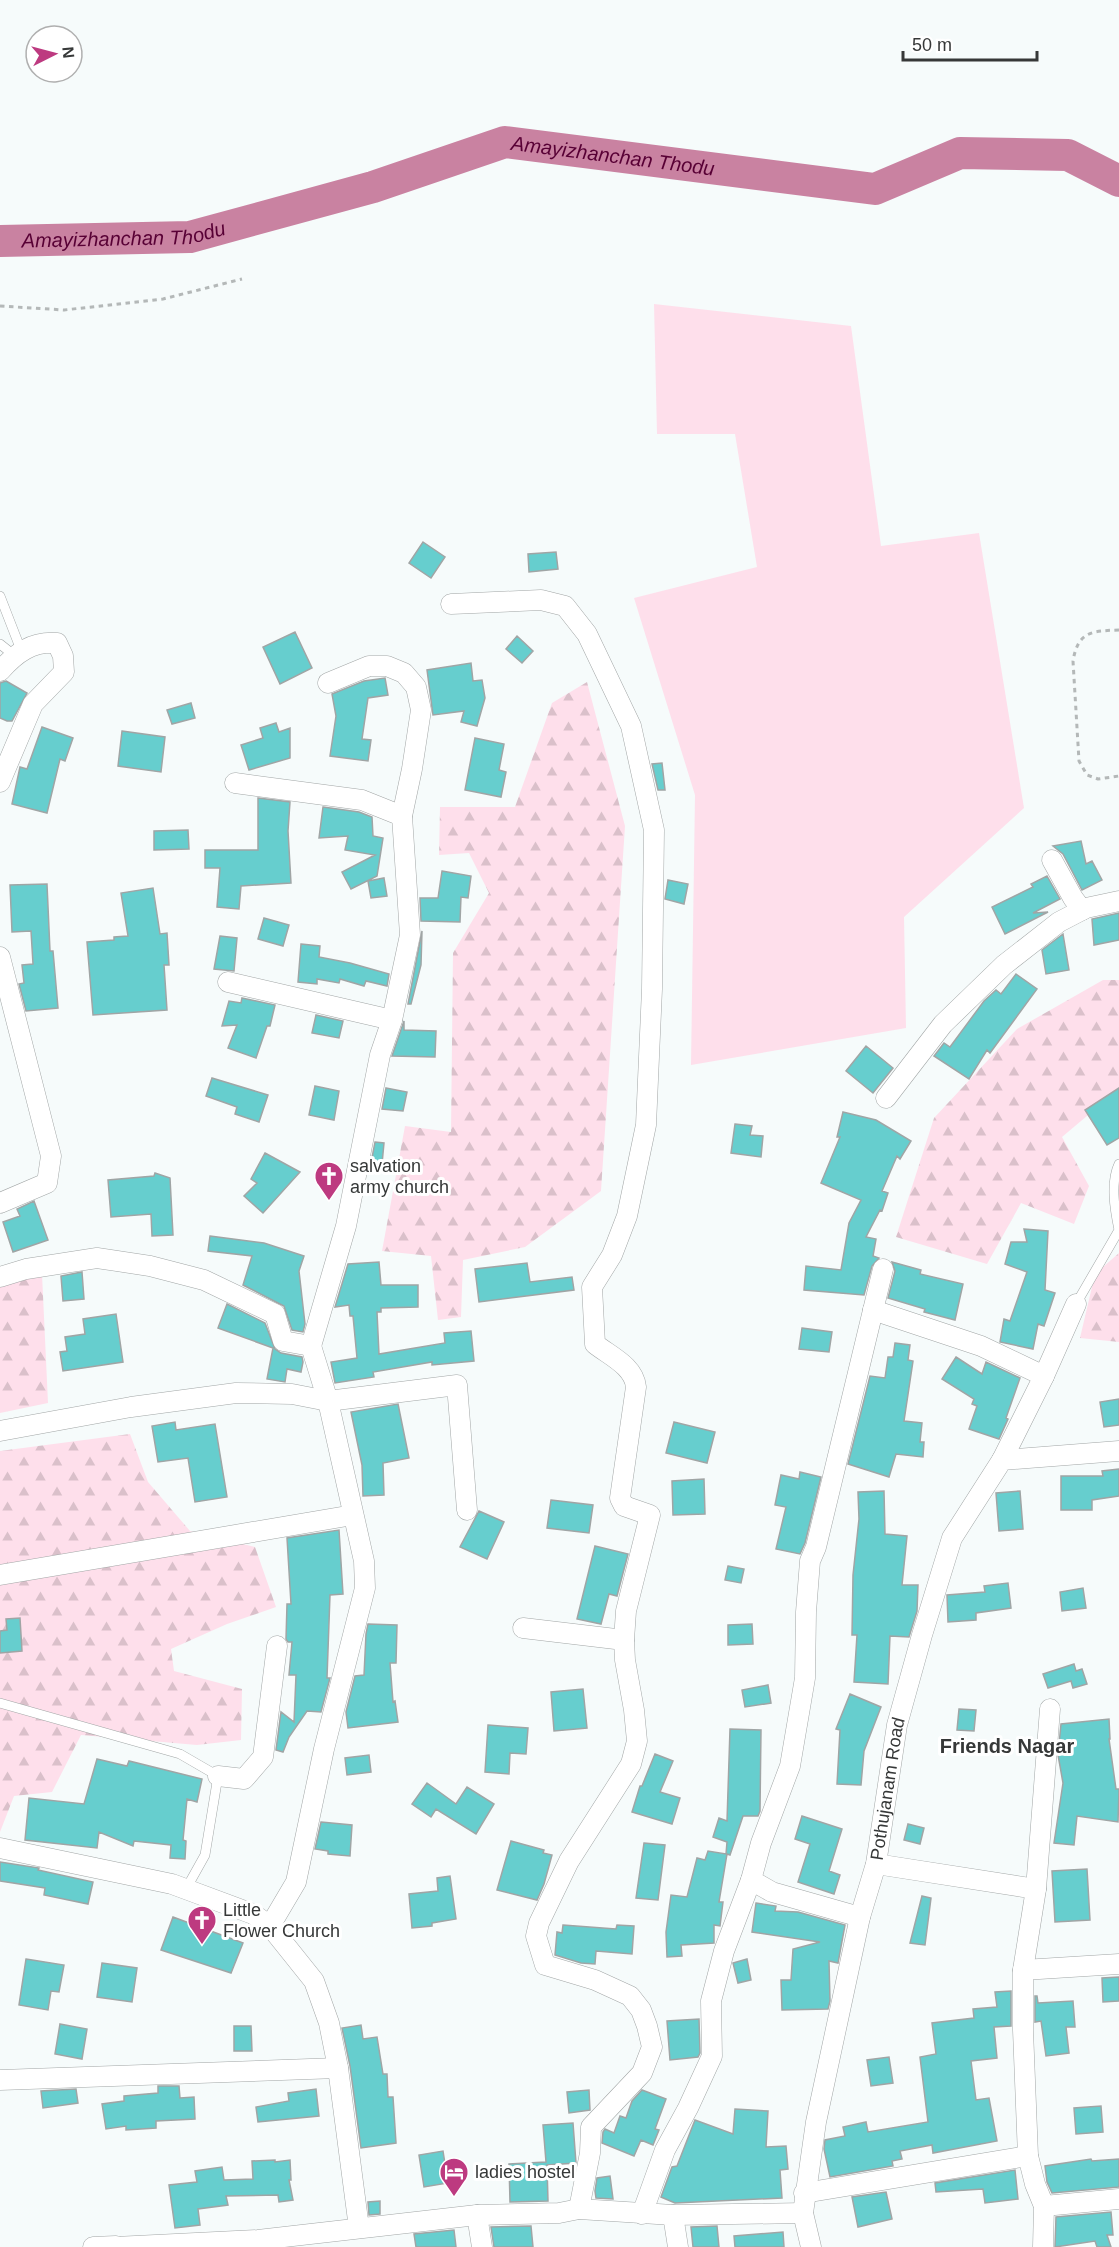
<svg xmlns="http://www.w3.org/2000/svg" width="1119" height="2247" font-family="Arial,sans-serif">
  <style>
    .green { fill: #fedfeb }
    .forest { fill: url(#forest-firs) }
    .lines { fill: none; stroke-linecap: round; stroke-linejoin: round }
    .river { stroke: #c982a1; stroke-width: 32 }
    .building { fill: #66cece; stroke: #a0a5a5; stroke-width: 1.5 }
    .service-casing { stroke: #a2a6a6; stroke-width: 10 }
    .minor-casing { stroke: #a2a6a6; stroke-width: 21 }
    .path { stroke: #b4b8b8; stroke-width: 3; stroke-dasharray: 4.5 4.5; stroke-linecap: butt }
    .service { stroke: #fff; stroke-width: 9 }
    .minor { stroke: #fff; stroke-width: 20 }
    .labels { text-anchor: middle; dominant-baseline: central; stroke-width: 6; stroke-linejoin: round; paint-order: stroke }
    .poi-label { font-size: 18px; fill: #363838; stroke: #fff; text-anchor: start }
    .street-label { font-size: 18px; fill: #363838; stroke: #fff }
    .water-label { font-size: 20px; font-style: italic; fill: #580035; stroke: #fff }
    .neighbourhood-label { font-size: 20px; font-weight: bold; fill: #363838; stroke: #fff }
  </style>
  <defs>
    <pattern id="forest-firs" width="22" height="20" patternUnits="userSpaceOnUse" patternTransform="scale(1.5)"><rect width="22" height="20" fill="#fedfeb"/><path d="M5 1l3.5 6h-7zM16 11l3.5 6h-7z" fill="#dac0ca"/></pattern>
  </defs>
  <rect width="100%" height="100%" fill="#f6fbfb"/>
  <path class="green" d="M654 304 851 326 881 546 979 533 1024 808 904 917 906 1028 691 1065 695 795 634 598 757 567 735 434H657Z"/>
  <path class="forest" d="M587 682 625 826 601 1191 525 1247 463 1260 461 1317 438 1320 431 1256 382 1251 405 1126 451 1132 453 953 489 893 469 853 439 855 440 807H515L552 703Z
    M1103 980H1119V1089L1062 1137 1089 1186 1074 1224 1021 1203 987 1264 896 1237 934 1118 1017 1029Z
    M1119 1253V1342L1080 1338 1095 1274Z
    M42 1274 48 1403 0 1413V1287Z
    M130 1434 148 1482 190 1531 255 1547 276 1607 227 1624 171 1649 174 1671 242 1689 241 1740 197 1745 81 1735 52 1792 14 1796 0 1832V1451Z"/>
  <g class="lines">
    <path class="river" id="s1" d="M0 241 190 237 373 187 505 142 875 189 960 153 1068 155 1119 181"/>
  </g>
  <path class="building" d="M423 542 445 557 431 578 409 563Z
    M556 552 558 569 529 572 528 554Z
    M295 632 312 668 280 684 263 647Z
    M517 636 533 651 522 663 506 649Z
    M471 663 473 681 482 680 485 698 477 726 461 722 464 711 433 715 427 670Z
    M385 678 388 695 368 698 362 739 371 740 368 761 330 756 336 716 332 694 364 681Z
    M6 681 27 693 12 721H7L0 718V683Z
    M191 703 195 718 172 724 167 710Z
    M276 723 279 732 290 728V758L249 770 241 745 263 738 260 728Z
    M42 727 73 738 65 761 60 759 47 813 12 804 20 767 27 769Z
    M122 731 165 737 161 772 118 766Z
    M475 738 504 744 499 770 506 772 501 797 465 790Z
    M662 763 665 790H658L652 764Z
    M258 798 290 802 288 831 291 883 241 886 239 909 217 907 220 868H205V850H258Z
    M323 807 359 812 372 817 373 836 383 838 377 876 351 889 342 872 375 855 345 850 348 836 319 838Z
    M188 830 189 849 154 850V831Z
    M1081 841 1086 864 1092 861 1102 880 1082 890 1063 854 1053 846Z
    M442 871 471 876 468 898 461 897 460 922 421 921 420 898H438Z
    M1047 876 1060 899 1033 913 1048 912 1005 934 992 907 1033 887 1031 884Z
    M384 878 387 896 371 898 368 881Z
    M668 880 688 884 684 904 665 899Z
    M47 884 50 951H53L58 1008 26 1011 19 984 24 983 22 965 33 964 31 931 12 932 10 885Z
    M153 888 160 934 167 933 169 965H164L167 1010 93 1015 87 942 114 940V937L128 936 121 893Z
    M1119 913V940L1094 945 1092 919Z
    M264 918 289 925 283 946 258 939Z
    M422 931 421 965 411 1004H408Z
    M1063 934 1069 970 1046 974 1042 950Z
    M220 936 237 938 234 971 214 969Z
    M301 944 320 946 319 957 350 963 389 974 387 986 366 981 364 986 340 979 339 983 317 979V984L298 982Z
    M1016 974 1037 989 990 1053 987 1050 969 1079 934 1056 944 1043 950 1047 984 1001 996 990 1001 994Z
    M242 998 275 1005 270 1026H267L256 1058 228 1048 237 1025 222 1026 229 1001 241 1003Z
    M316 1015 343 1021 339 1038 312 1033Z
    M404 1021V1030L436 1031 435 1057 392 1056Z
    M866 1046 893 1068 873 1093 846 1071Z
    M212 1078 268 1095 259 1122 235 1114 237 1107 206 1096Z
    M315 1086 339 1091 334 1120 309 1115Z
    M386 1088 407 1092 403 1111 382 1109Z
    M1119 1088V1138L1107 1145 1085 1110Z
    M843 1112 876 1120 911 1141 900 1159 897 1156 882 1191 888 1193 882 1211 880 1210 866 1237 876 1239 873 1256 879 1258 872 1266 864 1295 804 1290 806 1266 841 1270 849 1223 861 1200 821 1183 840 1137H837Z
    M735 1124 752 1126 750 1135 763 1136 761 1157 731 1153Z
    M375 1142 384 1143 382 1164 371 1163Z
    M265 1153 300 1172 263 1213 244 1196 257 1183 251 1179Z
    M155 1173 170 1178 173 1235 152 1236 151 1214 111 1217 108 1180 154 1176Z
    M34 1201 48 1240 13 1252 3 1222 20 1216 17 1209Z
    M1024 1229 1048 1231 1045 1290 1055 1293 1044 1326 1038 1324 1033 1349 1000 1342 1004 1319 1010 1321 1027 1272 1005 1264 1011 1242H1027Z
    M210 1236 264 1243 304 1256 299 1271 305 1324 303 1332 292 1330 284 1306 243 1285 252 1256 208 1251Z
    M379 1262 381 1285H418V1307L381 1308V1312H377L379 1354 445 1343 444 1333 471 1331 474 1361 432 1365V1362L373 1372 374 1377 335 1383 331 1362 357 1358 353 1316H350L349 1305 335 1307 348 1264Z
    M892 1262 921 1270 920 1274 963 1284 955 1320 924 1312 925 1309 888 1298 895 1271Z
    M527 1263 530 1282 572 1277 574 1290 479 1302 475 1269Z
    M82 1272 84 1299 63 1301 61 1276Z
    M227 1304 265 1323 275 1349 281 1353 302 1357 303 1362 301 1372 287 1369 285 1382 267 1379 273 1348 218 1328Z
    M116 1314 123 1362 63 1371 60 1352 67 1351 65 1337 85 1334 83 1319Z
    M802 1328 832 1332 829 1352 799 1349Z
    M895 1343 910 1345 908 1360 913 1361 904 1421 922 1423 920 1442H924L923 1457 896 1454 889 1477 848 1464 870 1376 885 1378 888 1357H893Z
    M956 1357 982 1374 986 1362 1020 1378 1006 1418 1008 1419 999 1439 969 1429 977 1406 972 1404 974 1399 942 1379Z
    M1119 1399V1425L1104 1427 1100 1402Z
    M398 1404 409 1458 383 1463 384 1495 363 1496 362 1465 351 1412Z
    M175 1422 176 1430 215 1424 227 1497 195 1502 188 1458 158 1462 152 1426Z
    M674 1422 715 1432 707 1463 666 1453Z
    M1119 1469V1496L1092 1500V1510H1061V1476H1103L1102 1471Z
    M800 1472 821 1477 805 1543 800 1554 776 1549 786 1507 775 1505 781 1475 799 1479Z
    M704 1479 705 1514 673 1515 672 1481Z
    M884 1491 885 1534 907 1536 902 1585H918L917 1611 909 1637 890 1636 888 1684 854 1682 857 1635H852L853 1575 859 1519 858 1492Z
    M1020 1491 1023 1529 999 1531 996 1493Z
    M551 1500 593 1505 589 1533 547 1528Z
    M479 1511 504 1522 487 1559 460 1547Z
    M339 1530 343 1594 330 1595 327 1678H330L321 1712 307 1711 289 1737 283 1752 276 1750 281 1712 294 1722 296 1675H289L292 1642H288L286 1639 287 1604H291L287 1538Z
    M595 1546 628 1554 617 1596 609 1594 601 1624 577 1619Z
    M728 1566 744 1569 741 1583 725 1580Z
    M1008 1583 1011 1608 976 1613V1620L948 1622 947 1595 985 1592 984 1586Z
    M1083 1588 1086 1608 1062 1611 1060 1592Z
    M20 1618 22 1651 0 1653V1631L7 1630 6 1619Z
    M368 1624 397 1625 396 1663H390L393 1702 395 1701 398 1722 348 1728 346 1712 355 1676 364 1675 366 1634Z
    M752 1624 753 1644 728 1645V1625Z
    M1074 1664 1076 1671 1082 1669 1087 1684 1073 1688 1071 1681 1048 1688 1043 1674Z
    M768 1685 771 1703 745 1707 742 1690Z
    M583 1689 587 1728 554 1731 551 1692Z
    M850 1694 881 1707 864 1751 861 1785 837 1784 840 1730 836 1729Z
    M959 1709 976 1710 974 1731 957 1730Z
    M1109 1719 1110 1739H1109L1116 1789H1119L1118 1822 1077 1816 1074 1845 1054 1843 1063 1783 1058 1755 1061 1724Z
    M488 1725 528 1728 526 1754 510 1753 509 1774 485 1772Z
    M730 1729 761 1730 760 1811 758 1816H743L730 1855 727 1854 719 1902H723L720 1926 714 1925V1943L681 1945 682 1956 667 1957 666 1932 671 1895 687 1897 697 1858 705 1860 708 1851 726 1854 727 1842 713 1837 719 1818 727 1821Z
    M655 1754 673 1761 660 1792 680 1798 672 1824 632 1812 640 1786H642Z
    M369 1755 371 1772 347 1775 345 1758Z
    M97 1759 127 1766 129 1761 202 1779 197 1802 187 1799 183 1840 186 1841 185 1859 170 1858 171 1845 134 1841 133 1846 99 1832 97 1848 25 1840 29 1798 84 1804Z
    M427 1783 456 1804 467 1787 494 1804 476 1834 436 1809 431 1817 412 1804Z
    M802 1816 842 1829 829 1871 840 1875 834 1894 798 1882 810 1844 795 1839Z
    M321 1822 352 1825 350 1856 328 1854V1851L315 1849Z
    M908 1824 924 1828 920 1844 904 1840Z
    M511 1841 544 1850 543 1853 552 1855 544 1884 537 1900 497 1890Z
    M644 1843 665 1845 658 1900 636 1898Z
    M0 1862 39 1868 38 1870 93 1882 88 1904 44 1895 45 1888 0 1881Z
    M1087 1869 1090 1920 1055 1922 1052 1871Z
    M450 1876 456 1919 432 1923V1926L412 1928 409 1894 438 1891 437 1878Z
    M922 1896 931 1898 925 1945 910 1943Z
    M756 1903 776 1906 775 1911 798 1912 845 1925 838 1963 829 1961 830 2001 828 2009 782 2010 781 1980H791L793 1949 820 1942 752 1932Z
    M173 1917 243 1943 231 1973 161 1950Z
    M563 1925 616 1929 617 1925 634 1926 632 1954 596 1951 595 1964 581 1963 555 1955 557 1932 562 1933Z
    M26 1959 64 1965 59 1992 51 1991 48 2010 19 2005Z
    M747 1959 751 1980 738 1983 733 1963Z
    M102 1963 137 1968 132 2002 97 1997Z
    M1119 1977V2001L1103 2002 1102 1978Z
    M1011 1991V2026L994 2027 997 2058 971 2061 976 2100 989 2098 997 2141 933 2153 932 2145 900 2151 902 2159 892 2161 893 2166 830 2177 824 2149 825 2140 845 2136 843 2127 866 2122 868 2132 928 2122 920 2057 936 2054 932 2023 974 2018 973 2009 997 2007 995 1992Z
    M1035 1996H1037L1038 2003 1073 2001 1075 2027H1066L1069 2053 1046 2056 1041 2021 1035 2022Z
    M699 2019 700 2053 698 2057 670 2060 667 2021Z
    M60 2024 87 2029 82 2059 55 2054Z
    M361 2025 363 2039 377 2037 383 2074H387L388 2097H393L396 2143 361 2148 350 2066 342 2028Z
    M234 2026H251L252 2051H234Z
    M889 2057 893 2083 871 2086 867 2060Z
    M158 2086H179L180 2098 194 2097 195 2119 156 2121V2128L126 2130V2126L106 2129 102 2104 124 2101V2096L158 2093Z
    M76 2089 78 2103 43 2108 41 2091Z
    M316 2089 319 2116 258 2122 256 2107 289 2101 288 2093Z
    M589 2090 590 2110 569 2113 567 2092Z
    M642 2090 666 2099 655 2129 659 2130 653 2145 641 2140 634 2156 602 2143 603 2132 605 2129 614 2133 620 2116 626 2118 632 2101Z
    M1101 2106 1103 2132 1076 2134 1074 2108Z
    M735 2109 768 2111 766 2147 786 2146 788 2169 780 2170 782 2198 675 2203 661 2197 672 2167 677 2166 695 2120 733 2134Z
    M573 2123 576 2163 547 2165 548 2201 510 2202 509 2164 546 2162 543 2125Z
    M443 2151 448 2183 424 2187 419 2155Z
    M1091 2159 1092 2161 1119 2159V2187L1052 2193 1047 2182 1045 2166Z
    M275 2160V2162L290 2160 291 2180H289L293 2200 279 2202 278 2195 226 2196 228 2205 198 2209 200 2225 175 2228 169 2185 197 2182 195 2171 222 2167 224 2180 253 2179 252 2161Z
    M1015 2170 1018 2199 985 2203 983 2189 936 2192 935 2183Z
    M610 2176 613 2199 596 2198 595 2191 597 2178Z
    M886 2192 892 2219 858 2227 852 2197Z
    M380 2201V2214L369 2215 368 2202Z
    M1111 2212 1113 2235H1107L1111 2247H1097L1095 2241 1055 2247 1056 2217Z
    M531 2226 533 2247H494L491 2227Z
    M717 2226 719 2247H693L691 2227Z
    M454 2230 456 2247H416L414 2234Z
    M783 2232 784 2247H735L734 2236Z"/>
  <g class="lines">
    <g class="service-casing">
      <path id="service" d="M0 596 21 650
        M0 644 15 656
        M1119 1164C1110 1183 1115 1211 1119 1230
        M1076 1304 1119 1230
        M0 1703 180 1754 218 1776 205 1855 186 1889"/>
    </g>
    <g class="minor-casing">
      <g id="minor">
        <path d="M451 604 541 600 565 606 587 634 631 726 654 830 652 989 646 1125 627 1216 612 1255 592 1287 595 1344C610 1356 634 1366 636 1387L620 1498 624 1506 650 1515 626 1611 624 1640 625 1660 634 1710 637 1741 631 1764 569 1861 539 1923 536 1936 545 1965 595 1980 630 1996 641 2010 647 2026 652 2047 642 2073 591 2127 590 2153 579 2209"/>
        <path d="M0 671C16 653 32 641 57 643L63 656 64 672 33 704 0 782"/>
        <path d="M235 783 362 800 402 816"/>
        <path d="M1052 860 1073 898 1082 910"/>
        <path d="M0 957 51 1156 47 1183 0 1203"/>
        <path d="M228 982 392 1020"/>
        <path d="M886 1098 943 1024 1004 965 1059 922 1086 908 1119 901"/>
        <path d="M0 1277 26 1269 97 1258 150 1266 204 1280 275 1314 283 1341 311 1346 328 1401 364 1561 365 1588 324 1749 296 1882 270 1926"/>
        <path d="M873 1310 981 1346 1044 1376"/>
        <path d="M311 1346 346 1226 380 1055 392 1020 410 935 402 816 412 769 421 710 416 687 404 673 387 666H369L328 683"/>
        <path d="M0 1431 131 1407 236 1393 292 1394 328 1401 457 1385 467 1510"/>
        <path d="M1002 1460 1044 1376 1076 1304"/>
        <path d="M0 1575 353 1515"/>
        <path d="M523 1628 624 1640"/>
        <path d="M218 1776 244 1779 263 1757 277 1646"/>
        <path d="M0 1848 172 1884 253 1914 270 1926 314 1981 329 2023 338 2068 359 2228"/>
        <path d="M876 1864 1036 1889"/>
        <path d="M860 1917 772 1892 751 1880 761 1843 790 1766 805 1678 806 1612 810 1561 816 1547 883 1269"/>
        <path d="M1023 1970 1119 1964"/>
        <path d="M0 2080 338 2068"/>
        <path d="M804 2193 1028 2156"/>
        <path d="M1044 2206 1119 2199"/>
        <path d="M642 2214 665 2150 688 2108 712 2056 711 2001 724 1951 751 1880"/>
        <path d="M477 2215 482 2247"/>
        <path d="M673 2215 678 2247"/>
        <path d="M93 2247 116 2246"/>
        <path d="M115 2247 258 2240 477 2215 559 2213 579 2209 673 2215 803 2213"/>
        <path id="s2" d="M811 2247 803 2213 816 2122 860 1917 876 1864 897 1725 922 1635 952 1538 1002 1460 1119 1451"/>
        <path d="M1043 2247 1044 2206 1035 2184 1028 2156 1023 2030V1970L1036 1889 1050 1709"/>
      </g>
    </g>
    <path class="path" d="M0 306 64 310 163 299 242 279
      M1119 630C1092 631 1078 631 1073 661L1079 761 1087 775 1098 779 1119 776"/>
    <use href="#service" class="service"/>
    <use href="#minor" class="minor"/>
  </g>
  <defs>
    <g id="church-pin" transform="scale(1.5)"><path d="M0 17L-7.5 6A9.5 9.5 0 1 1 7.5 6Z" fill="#bd3a80" stroke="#fff"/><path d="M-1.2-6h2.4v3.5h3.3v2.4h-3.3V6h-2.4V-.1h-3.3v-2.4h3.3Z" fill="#fff"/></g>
    <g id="hotel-pin" transform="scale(1.5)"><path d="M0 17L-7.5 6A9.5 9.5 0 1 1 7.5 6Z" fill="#bd3a80" stroke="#fff"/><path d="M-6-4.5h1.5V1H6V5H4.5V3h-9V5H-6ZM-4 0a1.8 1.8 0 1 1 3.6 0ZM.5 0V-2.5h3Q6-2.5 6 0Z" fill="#fff"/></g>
  </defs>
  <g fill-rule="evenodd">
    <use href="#church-pin" x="329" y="1176"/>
    <use href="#church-pin" x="202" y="1920"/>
    <use href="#hotel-pin" x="454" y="2172"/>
  </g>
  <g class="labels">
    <g class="poi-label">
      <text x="350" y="1166">salvation<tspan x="350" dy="21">army church</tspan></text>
      <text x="223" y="1910">Little<tspan x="223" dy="21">Flower Church</tspan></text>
      <text x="475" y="2172">ladies hostel</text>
    </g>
    <g class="street-label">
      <text stroke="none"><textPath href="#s2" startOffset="468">Pothujanam Road</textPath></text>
    </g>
    <g class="water-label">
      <text stroke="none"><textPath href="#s1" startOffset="628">Amayizhanchan Thodu</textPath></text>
      <text stroke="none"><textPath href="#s1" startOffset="124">Amayizhanchan Thodu</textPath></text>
    </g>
    <g class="neighbourhood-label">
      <text x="1007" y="1746">Friends Nagar</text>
    </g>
  </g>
  <g transform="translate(54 54) rotate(84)"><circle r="28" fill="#ffffff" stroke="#afafaf" stroke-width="1.5"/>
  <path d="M0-4.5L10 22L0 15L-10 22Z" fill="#bd3a80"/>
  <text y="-9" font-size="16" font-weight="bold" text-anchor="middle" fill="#363838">N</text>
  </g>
  <path d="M903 51v9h134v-9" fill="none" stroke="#363838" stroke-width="3"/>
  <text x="912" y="51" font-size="18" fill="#363838" stroke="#ffffff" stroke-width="4.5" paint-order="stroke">50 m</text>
</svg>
